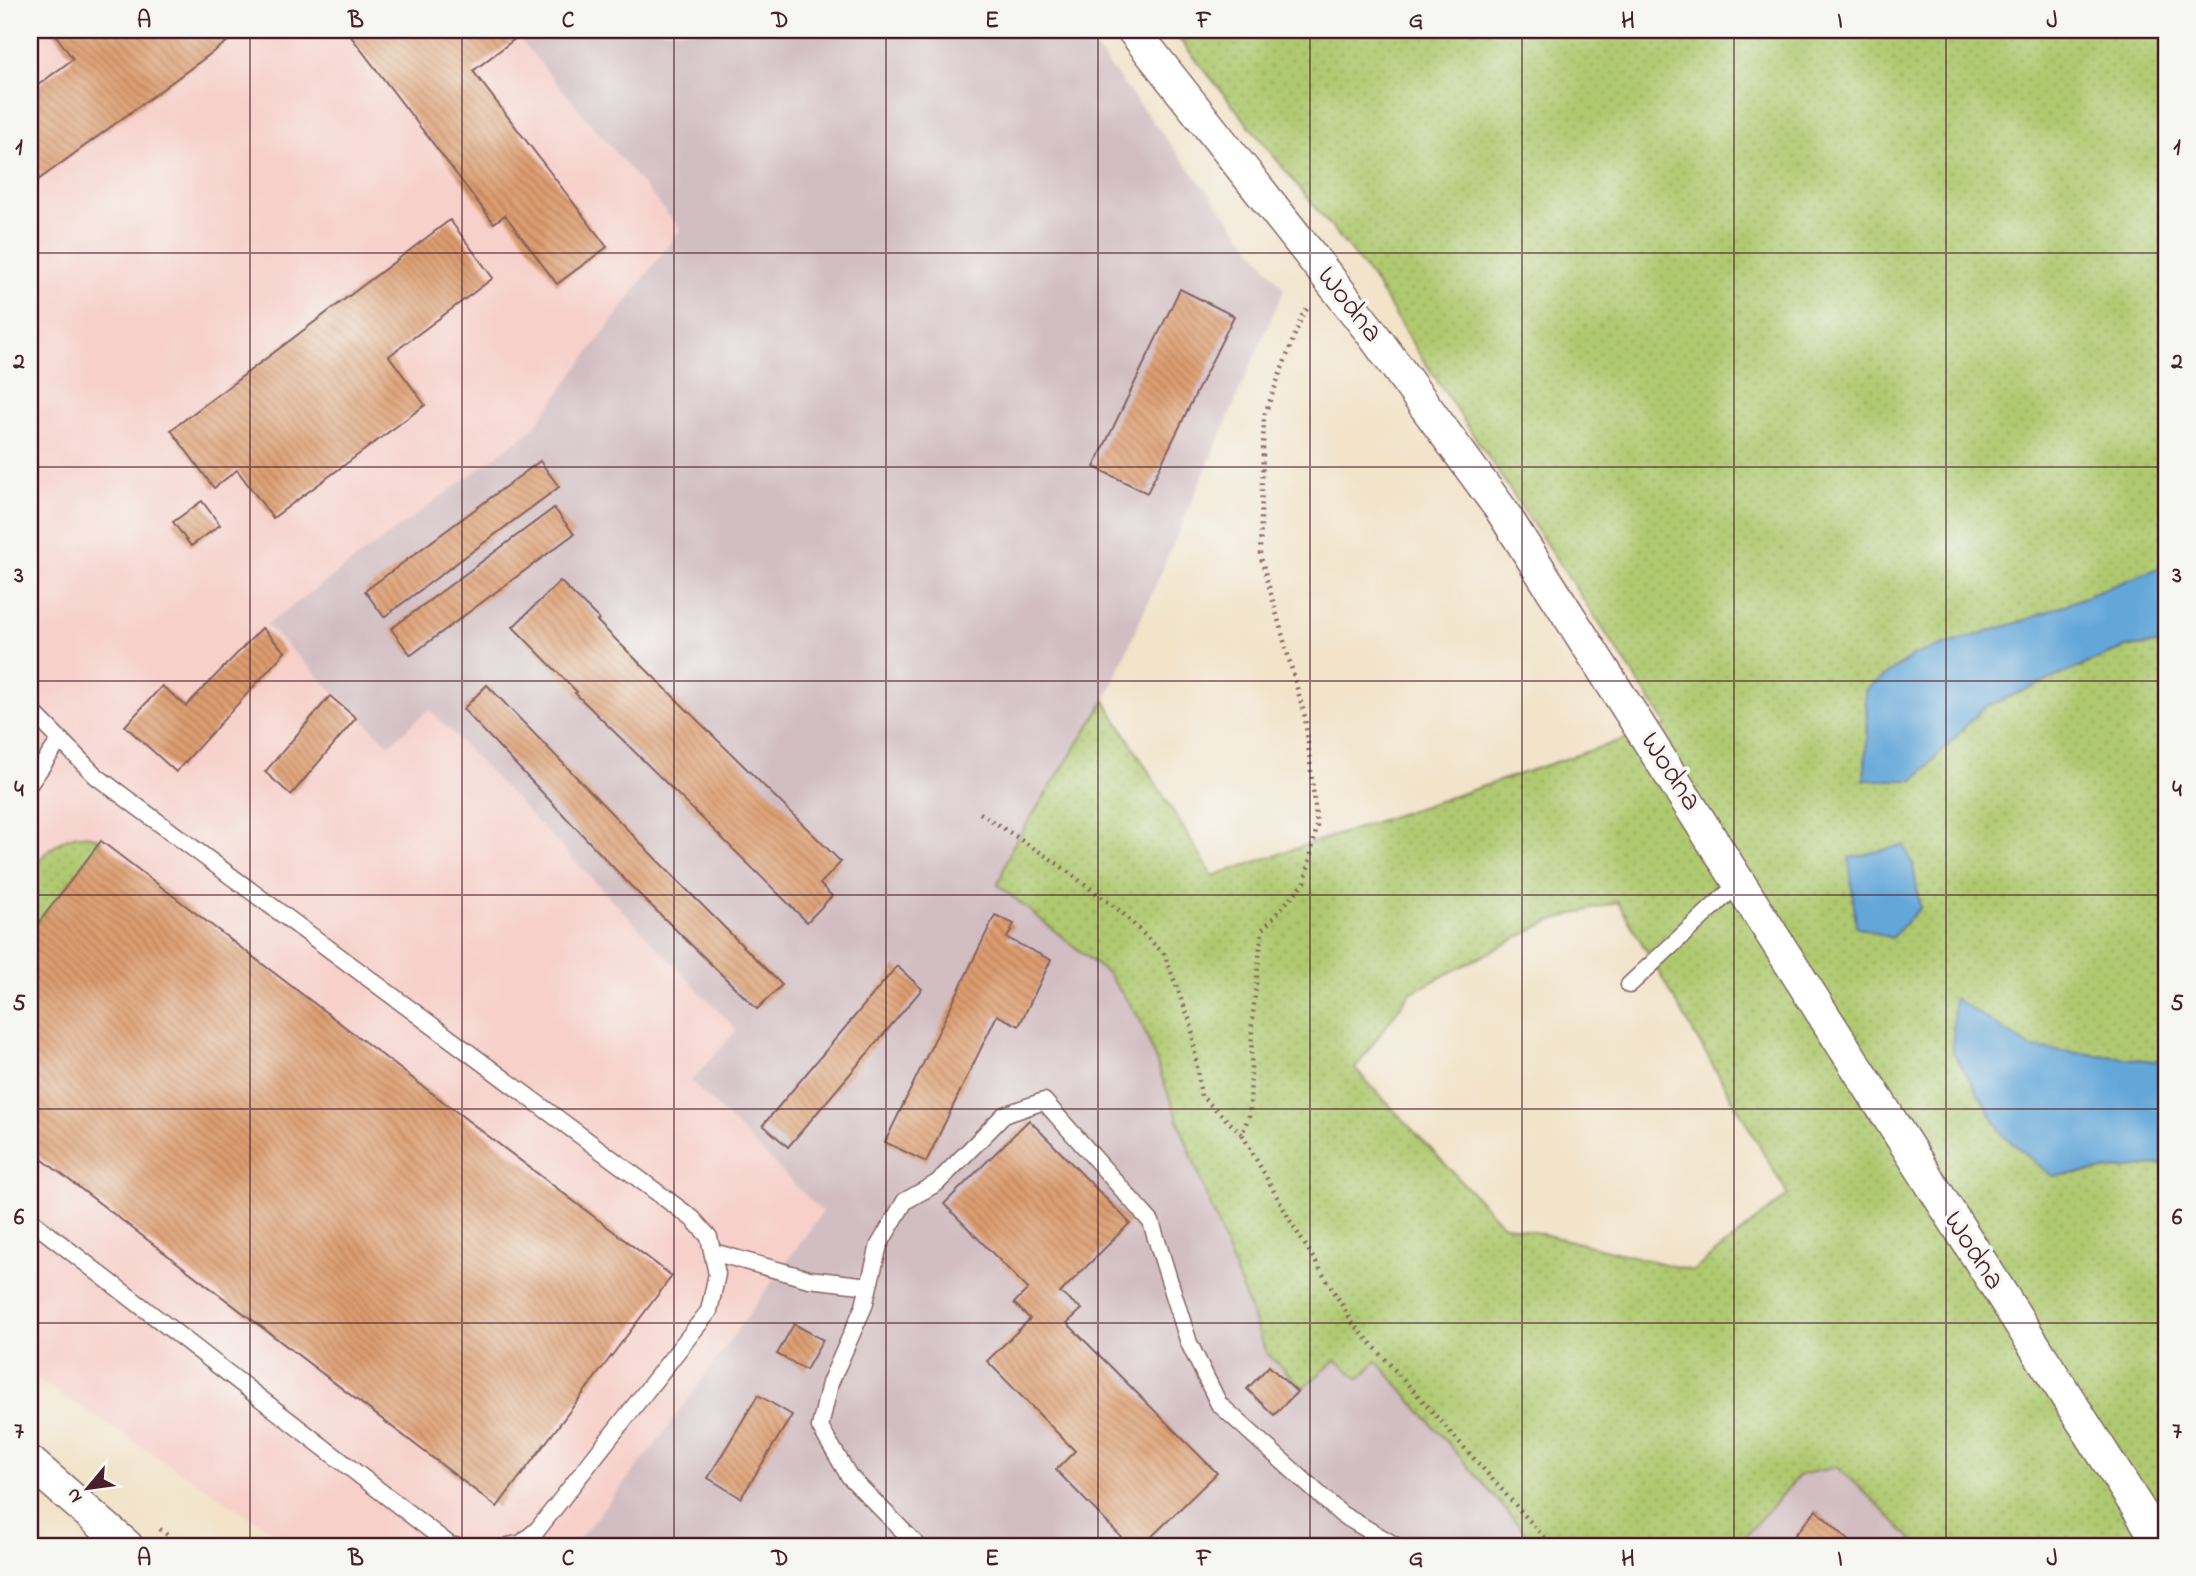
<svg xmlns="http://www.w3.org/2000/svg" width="2196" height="1576" font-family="'Indie Flower',sans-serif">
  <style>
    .built { fill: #f7d0ca }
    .industrial { fill: #d2bec2 }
    .grass { fill: url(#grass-dots); stroke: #7c744d; stroke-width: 2; fill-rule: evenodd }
    .water { fill: #64a7d9; stroke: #576382; stroke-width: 2 }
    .building { fill: url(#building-back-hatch) }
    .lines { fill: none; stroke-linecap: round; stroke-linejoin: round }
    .lane-casing { stroke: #856462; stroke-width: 19 }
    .street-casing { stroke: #856462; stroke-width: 35 }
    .path { stroke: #856462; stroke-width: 4.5; stroke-dasharray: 2 5; stroke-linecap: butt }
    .lane { stroke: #fff; stroke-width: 16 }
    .street { stroke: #fff; stroke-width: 32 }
    .grid { fill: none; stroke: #4a1f2b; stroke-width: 2; stroke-opacity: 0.55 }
    .labels { text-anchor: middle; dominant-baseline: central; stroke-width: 7; stroke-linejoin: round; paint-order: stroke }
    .street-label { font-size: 30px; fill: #4a1f2b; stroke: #f6f6f2 }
    .neatline { fill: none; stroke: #4a1f2b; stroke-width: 2.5 }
    .grid-label { font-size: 23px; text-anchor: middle; font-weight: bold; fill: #4a1f2b }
  </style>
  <defs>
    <pattern id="grass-dots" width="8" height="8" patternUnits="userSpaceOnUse" patternTransform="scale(1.75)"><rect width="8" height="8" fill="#afc96f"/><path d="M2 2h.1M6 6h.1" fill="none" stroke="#98ac60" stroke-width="1.8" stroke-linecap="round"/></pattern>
    <pattern id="building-back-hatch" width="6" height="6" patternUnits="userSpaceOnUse" patternTransform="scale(1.75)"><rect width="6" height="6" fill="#dd9d70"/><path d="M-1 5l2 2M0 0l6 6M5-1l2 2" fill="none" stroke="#b57f5c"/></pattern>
  </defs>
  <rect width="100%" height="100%" fill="#f6f6f2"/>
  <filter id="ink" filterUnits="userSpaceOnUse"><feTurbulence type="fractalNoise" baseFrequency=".0143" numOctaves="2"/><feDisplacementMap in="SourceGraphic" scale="14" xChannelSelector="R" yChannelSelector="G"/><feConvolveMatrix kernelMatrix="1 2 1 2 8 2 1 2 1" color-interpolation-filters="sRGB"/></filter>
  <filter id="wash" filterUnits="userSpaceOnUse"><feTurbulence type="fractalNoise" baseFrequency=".00686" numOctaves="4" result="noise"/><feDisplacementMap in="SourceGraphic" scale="28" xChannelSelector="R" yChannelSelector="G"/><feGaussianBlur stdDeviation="1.57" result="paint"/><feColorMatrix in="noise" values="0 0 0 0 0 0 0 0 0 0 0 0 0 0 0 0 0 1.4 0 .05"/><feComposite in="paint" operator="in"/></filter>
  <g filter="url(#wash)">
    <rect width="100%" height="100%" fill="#f2e3c9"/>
    <path class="built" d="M30 30H523L680 228 533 430 267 625 429 708 738 1030 691 1081 822 1212 655 1445 573 1546H295L30 1374Z"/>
    <path class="industrial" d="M512 30H1081L1284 289 1105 701 1011 849 998 885 1108 974 1140 1019 1266 1353 1336 1360 1376 1361 1537 1546H573L655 1445 822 1212 691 1081 737 1030 429 709 389 745 266 625 532 430 680 229Z
      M1838 1467 1879 1506 1918 1546H1735L1800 1475Z"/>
    <path class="grass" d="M1172 30H2166V565L2029 620 1916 654 1865 690 1868 732 1864 780H1914L1983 708 2126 647 2166 643V1057L2153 1061 2032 1048 1955 999 1953 1052 2004 1136 2052 1176 2166 1164V1546H1918L1879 1506 1837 1467 1800 1475 1735 1546H1537L1377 1361 1359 1379 1336 1360 1303 1388 1266 1353 1140 1019 1108 974 998 885 1011 849 1105 701 1213 876 1667 725 1416 349 1373 279ZM1913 865 1920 908 1891 938ZM1618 902 1788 1195 1693 1271 1502 1224 1355 1069 1410 993 1552 920Z
      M77 835 92 836 101 841 30 934C30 922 27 881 31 873 38 857 60 839 77 835Z"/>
    <path class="water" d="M2166 565V643L2126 647 1983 708 1914 780H1864L1868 732 1865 690 1916 654 2029 619Z
      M1904 845 1913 865 1920 908 1891 938 1856 926 1849 858Z
      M1954 998 2032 1048 2153 1061 2166 1057V1164L2052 1176 2004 1136 1953 1052Z"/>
    <g id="blocks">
      <path class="building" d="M52 30H243L30 186V91L73 59Z
        M346 30H441L444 35 451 30H510L516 38 473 71 607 247 557 284 505 215 494 223Z
        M450 220 493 278 389 356 425 405 273 518 237 470 214 488 171 430Z
        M1180 289 1234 316 1147 493 1094 467Z
        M540 461 559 487 384 617 365 591Z
        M202 501 220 525 191 546 173 522Z
        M554 508 574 534 411 655 391 629Z
        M560 581 599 619 597 621 841 862 820 884 832 896 807 922 575 693 577 692 513 627Z
        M262 628 285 652 176 772 125 726 162 686 186 706Z
        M487 685 656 859 782 985 757 1009 630 885 463 709Z
        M330 696 356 718 291 795 265 772Z
        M101 841 672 1276 497 1507 30 1150V934Z
        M995 915 1014 924 1007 938 1051 960 1019 1026 997 1015 926 1162 885 1142Z
        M897 966 922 989 788 1147 763 1125Z
        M1029 1120 1130 1223 1060 1293 1082 1309 1067 1323 1217 1473 1142 1546H1130L1056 1470 1075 1451 987 1361 1030 1319 1014 1303 1028 1289 944 1204Z
        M794 1324 823 1340 806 1370 777 1354Z
        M1269 1366 1297 1392 1274 1415 1247 1389Z
        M758 1395 792 1415 741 1498 708 1478Z
        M1816 1510 1855 1546H1807L1795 1535Z"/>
    </g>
  </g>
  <g filter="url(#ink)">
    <use href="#blocks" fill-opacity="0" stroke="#856462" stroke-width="2"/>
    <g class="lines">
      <g class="lane-casing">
        <path id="lane" d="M30 709 96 776 693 1219 709 1237 717 1274 709 1311 538 1529 522 1543 508 1546
          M30 783 60 740
          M1629 985 1740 882
          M30 1220 451 1546H456
          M713 1252 809 1279 869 1286
          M918 1546 849 1476 820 1427 830 1383 864 1306 879 1245 905 1201 937 1183 1004 1115 1044 1101 1151 1222 1189 1343 1219 1404 1341 1514 1396 1546"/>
      </g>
      <g class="street-casing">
        <path id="street" d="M1133 30 1368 328 1502 511 2162 1546
          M30 1462 127 1546"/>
      </g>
      <path class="path" d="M1307 309 1302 316 1264 416 1260 554 1305 717 1317 826 1305 882 1262 930 1252 1023 1250 1113 1242 1134 1291 1222 1353 1323 1552 1546
        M980 813 1055 862 1120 911 1164 954 1191 1024 1201 1096 1242 1134
        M30 1419 39 1426
        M160 1529 181 1546"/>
      <use href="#lane" class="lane"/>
      <use href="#street" class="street"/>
    </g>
  </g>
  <path class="grid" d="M250 30V1546M462 30V1546M674 30V1546M886 30V1546M1098 30V1546M1310 30V1546M1522 30V1546M1734 30V1546M1946 30V1546M30 253H2166M30 467H2166M30 681H2166M30 895H2166M30 1109H2166M30 1323H2166"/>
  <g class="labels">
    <g class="street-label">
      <text transform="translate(1349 305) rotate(52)">Wodna</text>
      <text transform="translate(1670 772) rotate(57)">Wodna</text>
      <text transform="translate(1973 1251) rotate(57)">Wodna</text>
    </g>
  </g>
  <rect width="2196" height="1576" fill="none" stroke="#f6f6f2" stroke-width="77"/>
  <g transform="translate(88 1488) rotate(241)" stroke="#f6f6f2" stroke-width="5" paint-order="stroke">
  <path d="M0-5L12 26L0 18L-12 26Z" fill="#4a1f2b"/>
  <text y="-10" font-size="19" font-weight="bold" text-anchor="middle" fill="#4a1f2b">N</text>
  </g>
  <rect x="38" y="38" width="2120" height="1500" class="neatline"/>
  <g class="grid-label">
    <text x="144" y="27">A</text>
    <text x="356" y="27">B</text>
    <text x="568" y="27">C</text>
    <text x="780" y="27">D</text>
    <text x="992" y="27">E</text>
    <text x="1204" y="27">F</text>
    <text x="1416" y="27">G</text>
    <text x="1628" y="27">H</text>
    <text x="1840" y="27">I</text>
    <text x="2052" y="27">J</text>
    <text x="19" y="154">1</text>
    <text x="2177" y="154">1</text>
    <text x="19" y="368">2</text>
    <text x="2177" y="368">2</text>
    <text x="19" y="582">3</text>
    <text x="2177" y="582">3</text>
    <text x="19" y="796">4</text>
    <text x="2177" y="796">4</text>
    <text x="19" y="1010">5</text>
    <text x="2177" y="1010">5</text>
    <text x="19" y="1224">6</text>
    <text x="2177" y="1224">6</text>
    <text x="19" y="1438">7</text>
    <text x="2177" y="1438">7</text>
    <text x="144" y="1565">A</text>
    <text x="356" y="1565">B</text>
    <text x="568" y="1565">C</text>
    <text x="780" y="1565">D</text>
    <text x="992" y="1565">E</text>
    <text x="1204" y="1565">F</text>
    <text x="1416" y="1565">G</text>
    <text x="1628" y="1565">H</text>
    <text x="1840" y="1565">I</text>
    <text x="2052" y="1565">J</text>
  </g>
</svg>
